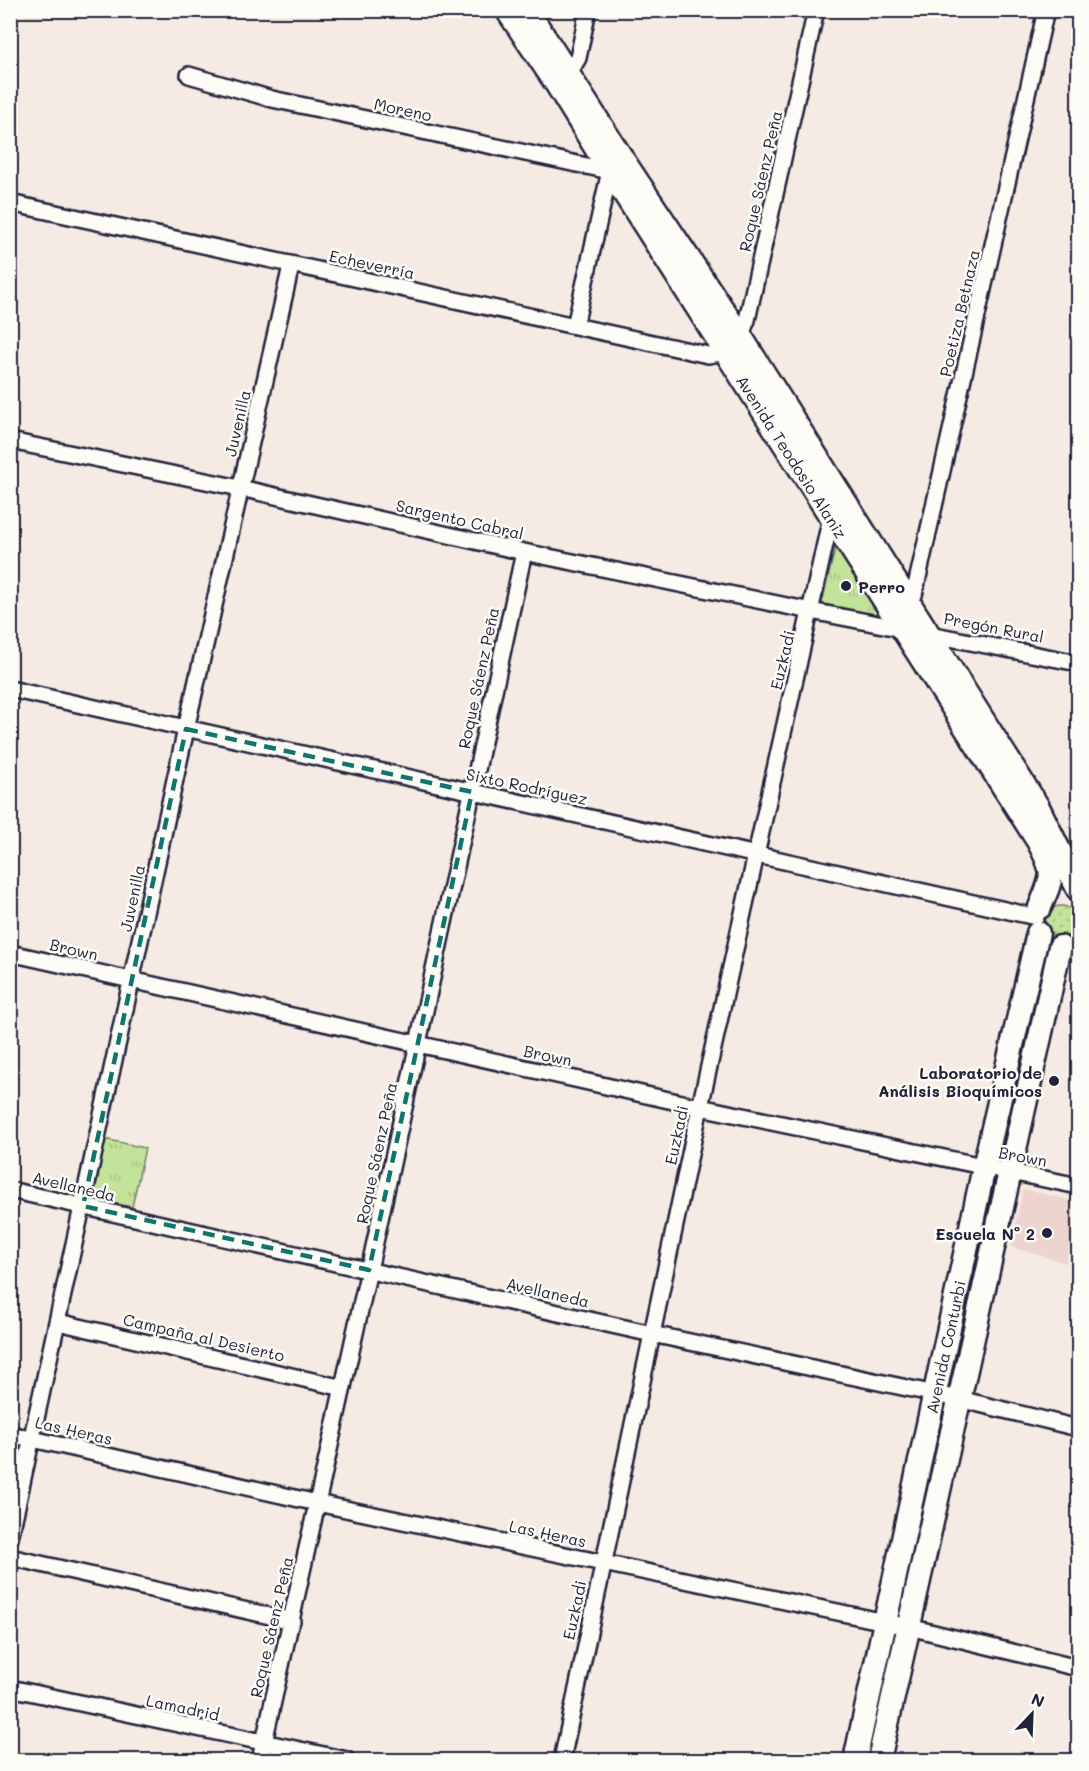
<svg xmlns="http://www.w3.org/2000/svg" width="1089" height="1771" font-family="Mali,sans-serif">
  <style>
    .built { fill: #eed4ce }
    .grass { fill: url(#grass-dots); stroke: #72826a; stroke-width: 1.5 }
    .park { fill: url(#park-tufts); stroke: #72826a; stroke-width: 1.5 }
    .lines { fill: none; stroke-linecap: round; stroke-linejoin: round }
    .street-casing { stroke: #22223b; stroke-width: 20 }
    .secondary-casing { stroke: #22223b; stroke-width: 27 }
    .street { stroke: #fdfcf7; stroke-width: 15 }
    .secondary { stroke: #fdfcf7; stroke-width: 22 }
    .marked { fill: none; stroke: #0f766e; stroke-width: 4.5; stroke-dasharray: 12 8; stroke-linejoin: round }
    .poi-dot { fill: #22223b; stroke: #fdfcf7; stroke-width: 2 }
    .labels { text-anchor: middle; dominant-baseline: central; stroke-width: 5; stroke-linejoin: round; paint-order: stroke }
    .street-label { font-size: 16px; fill: #22223b; stroke: #fdfcf7 }
    .poi-label { font-size: 16px; font-weight: bold; fill: #22223b; stroke: #fdfcf7; text-anchor: end }
  </style>
  <defs>
    <pattern id="grass-dots" width="8" height="8" patternUnits="userSpaceOnUse" patternTransform="scale(1.5)"><rect width="8" height="8" fill="#c3e29a"/><path d="M2 2h.1M6 6h.1" fill="none" stroke="#a7c286" stroke-width="1.8" stroke-linecap="round"/></pattern>
    <pattern id="park-tufts" width="24" height="20" patternUnits="userSpaceOnUse" patternTransform="scale(1.5)"><rect width="24" height="20" fill="#c3e29a"/><path d="M3 7l-1-3M5 7V3M7 7l1-3M15 17l-1-3M17 17v-4M19 17l1-3" fill="none" stroke="#a7c286"/></pattern>
  </defs>
  <rect width="100%" height="100%" fill="#f6eae4"/>
  <filter id="ink" filterUnits="userSpaceOnUse"><feTurbulence type="fractalNoise" baseFrequency=".0167" numOctaves="2"/><feDisplacementMap in="SourceGraphic" scale="12" xChannelSelector="R" yChannelSelector="G"/><feConvolveMatrix kernelMatrix="1 2 1 2 8 2 1 2 1" color-interpolation-filters="sRGB"/></filter>
  <g filter="url(#ink)">
    <path class="built" d="M1023 1189 1078 1202 1066 1263 1011 1247Z"/>
    <path class="grass" d="M1045 922a16 16 0 1 1 32 0a16 16 0 1 1-32 0Z
      M1038 959 1049 963 1046 980 1040 968 1026 1025 1032 1040 1007 1153 995 1150 1000 1130 1007 1139 1019 1084 1012 1073Z
      M987 1188 999 1191 996 1207 989 1196 977 1250 983 1261 958 1379 946 1376 948 1367 954 1374 968 1317 961 1306Z"/>
    <path class="park" d="M836 545 888 614 880 619 826 608 822 603Z
      M105 1139 145 1148 132 1207 92 1198Z"/>
    <g class="lines">
      <g class="street-casing">
        <path id="street" d="M189 75 272 99 610 171
          M560 76 574 65 578 58 588 10
          M10 203 708 355C736 352 737 345 747 320L816 10
          M575 326 610 171 614 169
          M10 441 240 488 524 552 811 611 1078 663
          M904 607 914 595 1046 10
          M10 689 1036 917
          M10 953 700 1107 1078 1186
          M10 1190 652 1334 959 1399 1078 1428
          M58 1322 343 1388
          M10 1434 317 1503 909 1627 1078 1668
          M10 1538 186 729 291 266
          M10 1557 292 1621
          M10 1688 347 1760
          M260 1760 369 1270 524 552
          M562 1760 700 1107 831 517"/>
      </g>
      <g class="secondary-casing">
        <g id="secondary">
          <path id="s1" d="M507 10 554 80 610 171 1038 841C1055 873 1054 874 1040 907"/>
          <path d="M527 10 625 163 741 337 1038 807 1078 889"/>
          <path id="s2" d="M855 1760 984 1167 1038 933"/>
          <path d="M879 1760 1060 947"/>
        </g>
      </g>
      <use href="#street" class="street"/>
      <use href="#secondary" class="secondary"/>
    </g>
  </g>
  <path class="marked" d="M186 729 472 792 369 1270 83 1206Z"/>
  <g class="poi-dot">
    <circle cx="846" cy="586" r="6"/>
    <circle cx="1054" cy="1081" r="6"/>
    <circle cx="1047" cy="1233" r="6"/>
  </g>
  <g class="labels">
    <g class="street-label">
      <text transform="translate(403 109) rotate(12)">Moreno</text>
      <text transform="translate(760 181) rotate(-77)">Roque Sáenz Peña</text>
      <text transform="translate(372 264) rotate(12)">Echeverría</text>
      <text transform="translate(959 313) rotate(-77)">Poetiza Betnaza</text>
      <text transform="translate(237 423) rotate(-77)">Juvenilla</text>
      <text stroke="none"><textPath href="#s1" startOffset="530">Avenida Teodosio Alaniz</textPath></text>
      <text transform="translate(460 519) rotate(13)">Sargento Cabral</text>
      <text transform="translate(994 627) rotate(11)">Pregón Rural</text>
      <text transform="translate(782 660) rotate(-77)">Euzkadi</text>
      <text transform="translate(478 678) rotate(-78)">Roque Sáenz Peña</text>
      <text transform="translate(527 786) rotate(12)">Sixto Rodríguez</text>
      <text transform="translate(132 898) rotate(-78)">Juvenilla</text>
      <text transform="translate(74 949) rotate(13)">Brown</text>
      <text transform="translate(548 1055) rotate(12)">Brown</text>
      <text transform="translate(676 1135) rotate(-78)">Euzkadi</text>
      <text transform="translate(376 1153) rotate(-78)">Roque Sáenz Peña</text>
      <text transform="translate(1023 1156) rotate(11)">Brown</text>
      <text transform="translate(74 1186) rotate(13)">Avellaneda</text>
      <text transform="translate(548 1292) rotate(13)">Avellaneda</text>
      <text transform="translate(204 1337) rotate(13)">Campaña al Desierto</text>
      <text stroke="none"><textPath href="#s2" startOffset="423">Avenida Conturbi</textPath></text>
      <text transform="translate(74 1430) rotate(13)">Las Heras</text>
      <text transform="translate(548 1533) rotate(12)">Las Heras</text>
      <text transform="translate(574 1610) rotate(-78)">Euzkadi</text>
      <text transform="translate(271 1627) rotate(-77)">Roque Sáenz Peña</text>
      <text transform="translate(183 1707) rotate(12)">Lamadrid</text>
    </g>
    <g class="poi-label">
      <text x="858" y="586" text-anchor="start">Perro</text>
      <text x="1042" y="1072">Laboratorio de<tspan x="1042" dy="18">Análisis Bioquímicos</tspan></text>
      <text x="1035" y="1233">Escuela N° 2</text>
    </g>
  </g>
  <rect width="1089" height="1771" fill="none" stroke="#fdfcf7" stroke-width="36"/>
  <rect x="18" y="18" width="1053" height="1735" fill="none" stroke="#22223b" stroke-width="2" filter="url(#ink)"/>
  <g transform="translate(1032 1714) rotate(23)" stroke="#fdfcf7" stroke-width="4.5" paint-order="stroke">
  <path d="M0-4.5L10 22L0 15L-10 22Z" fill="#22223b"/>
  <text y="-9" font-size="16" font-weight="bold" text-anchor="middle" fill="#22223b">N</text>
  </g>
</svg>
